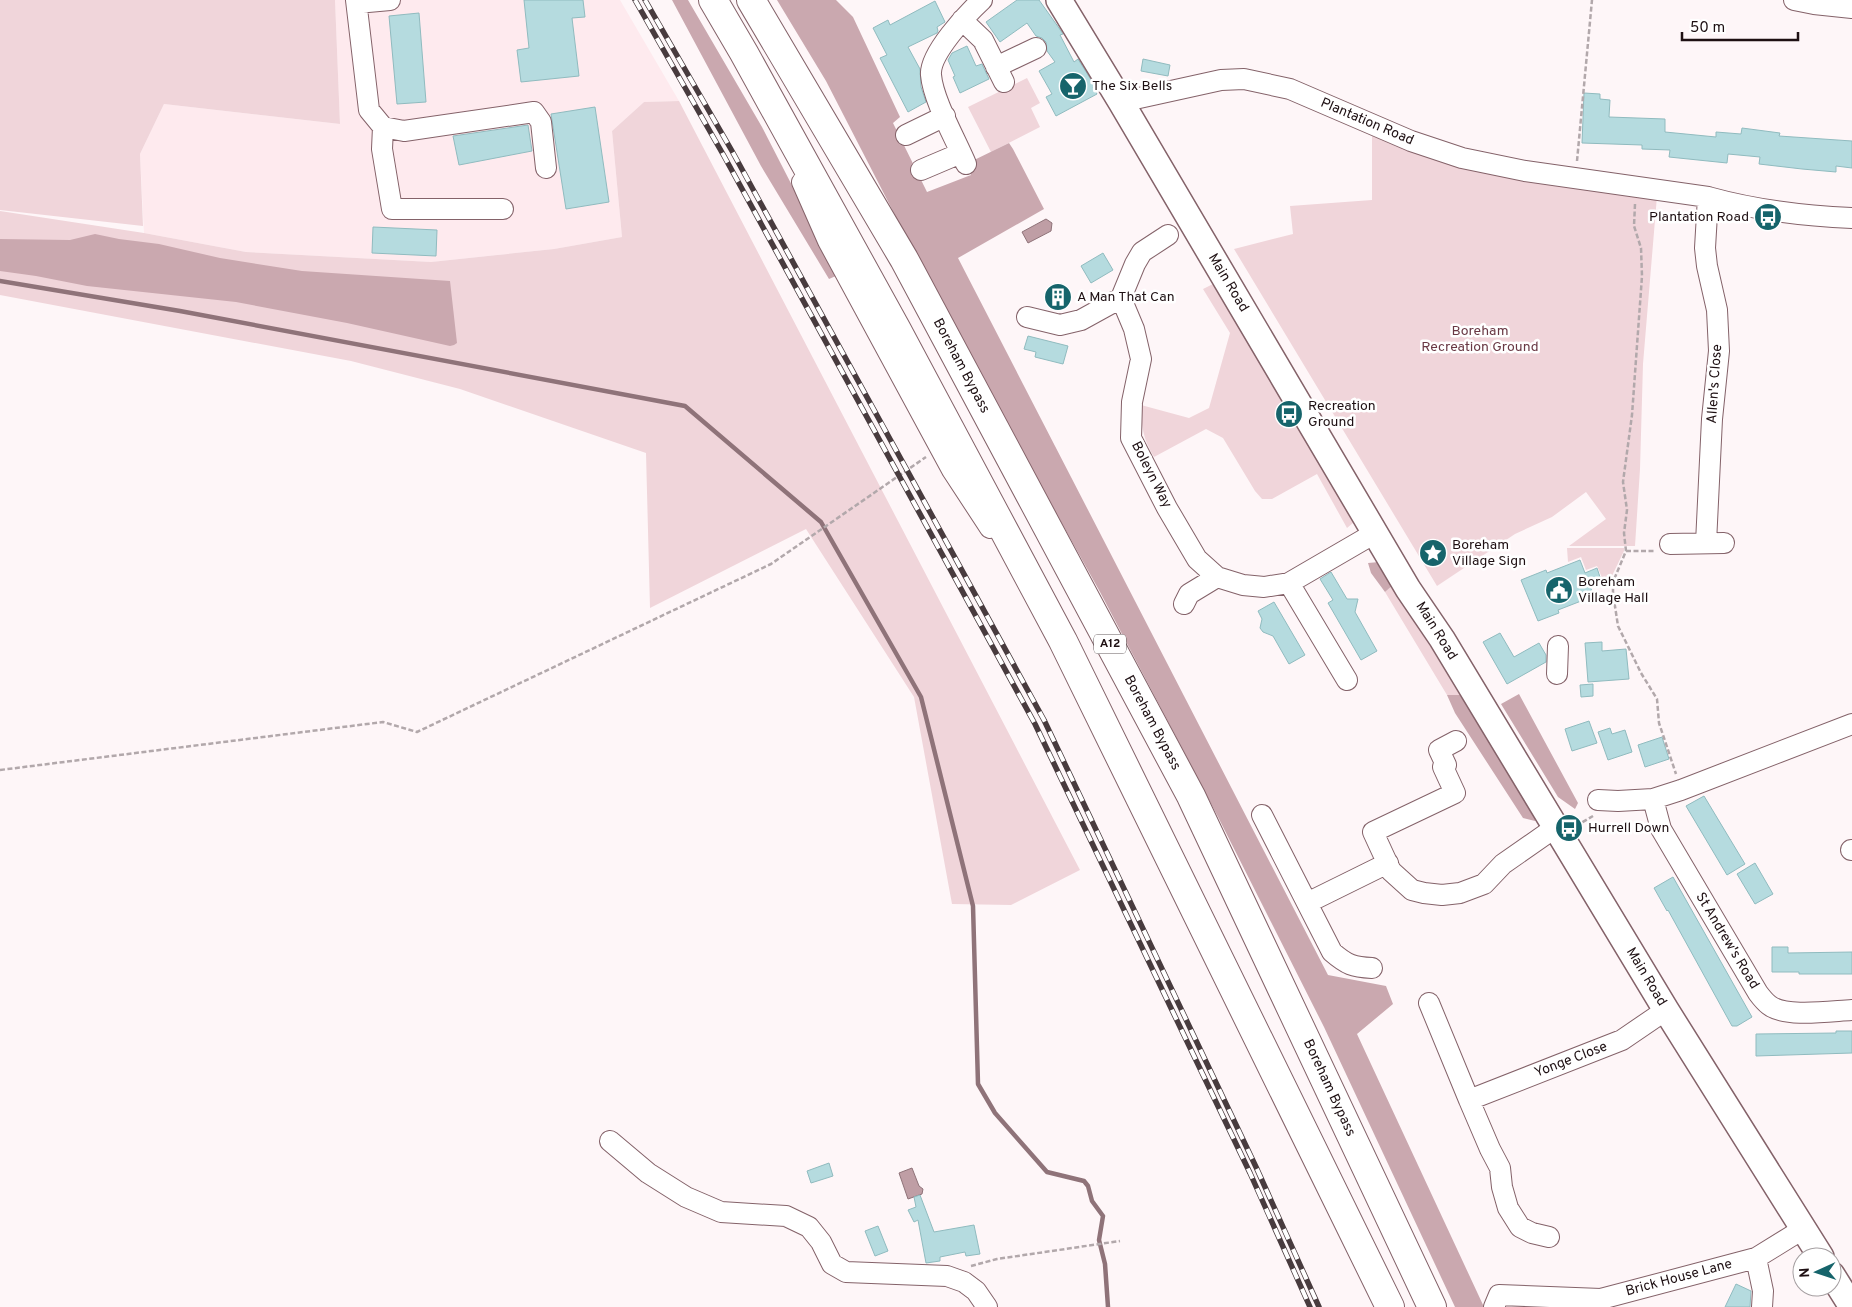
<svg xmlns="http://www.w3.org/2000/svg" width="1852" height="1307" font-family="Overpass,sans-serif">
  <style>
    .built { fill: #feeaee }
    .green { fill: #f0d5da }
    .forest { fill: #caa8af }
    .water { fill: #bf9ea5; stroke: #8f7379 }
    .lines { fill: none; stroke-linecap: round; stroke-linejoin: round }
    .stream { stroke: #8f7379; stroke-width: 4.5 }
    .building { fill: #b5dbdf; stroke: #90bbbf }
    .minor-casing { stroke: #846269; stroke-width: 22 }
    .major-casing { stroke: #846269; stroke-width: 28 }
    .highway-casing { stroke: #846269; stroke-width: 30 }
    .path { stroke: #b2a8ab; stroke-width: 2.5; stroke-dasharray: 5 2.5; stroke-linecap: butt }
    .minor { stroke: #fff; stroke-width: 20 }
    .major { stroke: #fff; stroke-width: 25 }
    .highway { stroke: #fff; stroke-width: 28 }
    .rail-casing { stroke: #483b3e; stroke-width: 5.5 }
    .rail { stroke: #fff; stroke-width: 4; stroke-dasharray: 11; stroke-linecap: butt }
    .labels { text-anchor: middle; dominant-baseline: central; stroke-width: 5; stroke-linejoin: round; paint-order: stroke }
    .shield { fill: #fff; stroke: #62585a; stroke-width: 1 }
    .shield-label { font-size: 12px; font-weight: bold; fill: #1e1013 }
    .poi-label { font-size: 14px; fill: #1e1013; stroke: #fff; text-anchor: start }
    .street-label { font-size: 14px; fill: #1e1013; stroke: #fff }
    .park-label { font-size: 14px; fill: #693844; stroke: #fff }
  </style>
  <rect width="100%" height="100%" fill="#fef6f8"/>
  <path class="built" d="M335 0H620L679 101 644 102 612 131 622 237 554 249 431 262 246 252 144 233 140 154 164 104 340 124Z"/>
  <path class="green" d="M0 0H335L340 124 164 104 140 154 143 226 0 210Z
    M1027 78 1040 103 1031 108 1040 127 991 152 968 107Z
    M679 101 1080 870 1011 905 952 904 914 697 806 529 650 608 646 453 460 389 351 361 0 295V211L144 233 246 252 431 262 554 249 622 237 612 131 644 102Z
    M1372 136 1405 148 1657 196 1643 364 1640 469 1635 546H1569L1606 519 1586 492 1552 517 1515 534 1437 586 1234 249 1293 234 1290 206 1372 200Z
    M1215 283 1275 376 1285 409 1308 442 1353 516V523L1347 528 1317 474 1272 499H1262L1255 491 1223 438 1206 429 1154 457C1143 439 1141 425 1141 405L1189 418 1209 408 1230 333 1203 289Z
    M1567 548H1624V551L1610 580H1603L1597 566 1586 570 1581 557 1568 562Z
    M1393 585 1460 695H1447L1385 592Z"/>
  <path class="forest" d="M672 0H688L762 127 838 275 829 279 761 166Z
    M777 0H836L853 17 900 117 893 123 927 192 971 175 966 164 1009 143 1013 149 1044 209 958 258 1328 975 1386 986 1393 1004 1357 1034 1484 1307H1455L1324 1027 1218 817 1100 592 949 320 826 81Z
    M95 234 119 239 159 244 220 258 302 271 450 281 457 343 454 345 450 346 347 323 236 302 87 286 36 276 0 271V239L70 240Z
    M1379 562 1393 585 1385 592 1371 573 1368 563Z
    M1519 694 1578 803 1575 809 1558 797 1501 704Z
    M1447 695H1460L1536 814 1535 821 1523 818 1455 713Z"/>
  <path class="water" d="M1046 219 1052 223 1051 231 1028 243 1022 232Z
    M912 1168 919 1186 923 1189 922 1194 908 1199 899 1173Z"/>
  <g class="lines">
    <path class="stream" d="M0 281 180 311 685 406 821 522 921 697 973 906 978 1084 995 1113 1047 1172 1084 1181 1088 1186 1092 1201 1103 1216 1099 1240 1105 1264 1108 1307"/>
  </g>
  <path class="building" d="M524 0H583L585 17 572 18 579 76 521 82 517 50 529 48Z
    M1017 0H1039L1059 28 1063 34 1060 35 1074 62 1078 59 1095 86 1093 87 1097 94 1056 116 1046 97 1052 94 1039 71 1055 62 1047 51 1046 42 1042 38 1036 36 1027 23 1000 42 986 22Z
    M935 1 945 22 937 27 938 31 937 33 908 47 920 69 921 87 926 102 908 112 880 58 887 55 873 28 888 20 890 25Z
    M419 13 426 102 397 104 389 16Z
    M967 46 976 66 982 64 989 79 960 93 953 77 955 76 948 60 952 53Z
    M1143 59 1170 65 1168 76 1141 71Z
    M1584 93 1600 94V99L1610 100 1609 117 1665 119V132L1716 137V132L1741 134 1742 128 1780 133 1779 136 1852 141V168L1836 166V172L1802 169 1759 164 1760 157 1728 154 1727 163 1669 157 1670 150 1642 149V145L1582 143Z
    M595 107 609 202 566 209 551 114Z
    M528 125 532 151 459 165 453 136Z
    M373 227 437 230 436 256 372 253Z
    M1103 253 1113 270 1091 283 1081 266Z
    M1053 286 1067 290 1062 308 1048 305Z
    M1028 336 1068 346 1063 364 1035 357 1036 352 1024 349Z
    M1580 560 1585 573 1597 568 1601 580 1589 584 1594 596 1558 610 1559 613 1538 621 1521 580 1546 570 1547 573Z
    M1331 572 1347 599H1358L1355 612 1377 651 1361 660 1328 603 1333 600 1320 579Z
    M1274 602 1305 655 1289 664 1273 636 1263 632 1260 628 1262 619 1258 611Z
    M1500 633 1514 657 1539 643 1546 655V662L1507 684 1483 642Z
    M1602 642V651L1626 649 1629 679 1588 682 1585 643Z
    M1593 684V696L1581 697 1580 685Z
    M1589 721 1597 743 1572 751 1565 729Z
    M1610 728 1612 734 1625 730 1632 752 1608 760 1598 732Z
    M1662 737 1669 759 1645 767 1638 745Z
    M1704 796 1745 864 1727 875 1686 806Z
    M1755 863 1773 894 1755 904 1737 874Z
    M1673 877 1752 1017 1737 1026H1732L1668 910 1667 911 1654 888Z
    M1772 947H1788V953L1852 952V974H1799V972H1772Z
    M1836 1031H1852V1053L1756 1056V1034L1836 1033Z
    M829 1163 833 1176 811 1183 807 1171Z
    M920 1195 934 1232 974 1225 980 1254 966 1256 965 1252 940 1257V1261L926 1263 918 1220 914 1222 908 1210 916 1207 914 1197Z
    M878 1226 888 1251 875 1256 865 1231Z
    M1736 1284 1751 1291 1750 1307H1725Z"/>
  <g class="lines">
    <g class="minor-casing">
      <path id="minor" d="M356 0 369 110 383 127 404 131 534 112 541 122 546 168
        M1794 0 1814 4 1852 8
        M357 3 390 0
        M962 20 983 40 1004 82
        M996 67 1036 48
        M1121 102 1221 80 1244 79 1290 89 1411 141 1462 158 1525 171 1708 197C1755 210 1803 216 1852 218
        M383 127 382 149 392 209H503
        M906 135 945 116
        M966 164C956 140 933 100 931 75 929 54 967 14 982 0
        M921 170 961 153
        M802 182 828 241 952 470 990 528
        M1121 298 1135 264 1142 252 1168 235
        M1027 317 1060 325 1081 320 1121 298 1134 329 1141 359 1132 402 1131 438 1167 508 1197 559 1217 577 1243 585 1264 587 1289 583 1375 533
        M1706 543 1712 419 1719 351 1717 310 1707 266 1705 248 1708 197
        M1670 544 1724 543
        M1289 583 1347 680
        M1184 604 1189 594 1217 577
        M1557 674 1558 646
        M1456 741 1439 750 1446 765 1443 767 1455 793 1373 832 1391 871 1412 890 1424 893 1442 895 1460 893 1484 884 1503 864 1556 827
        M1653 799 1661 829 1758 993C1761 997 1765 1002 1769 1005 1785 1018 1831 1011 1852 1010
        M1598 800 1618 801 1653 799 1681 790 1852 724
        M1262 815 1332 952C1347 965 1353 967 1372 968
        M1851 850H1852
        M1307 903 1388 863
        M1429 1003 1469 1100
        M610 1141 648 1173 686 1197 721 1212 786 1216 809 1227 821 1242 832 1264 846 1272 947 1276 964 1282 976 1291 987 1307
        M1549 1237 1532 1233 1520 1227 1508 1208 1502 1187 1500 1168 1490 1149 1469 1100 1622 1040 1666 1010
        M1756 1258 1763 1291 1762 1307
        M1494 1307 1499 1295 1601 1299 1756 1258 1803 1229"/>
    </g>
    <g class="major-casing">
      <path id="major" d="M1059 0 1121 102 1408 589 1442 639 1666 1010 1821 1257
        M1832 1275 1852 1307"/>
    </g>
    <g class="highway-casing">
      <path id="highway" d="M713 0 744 53 897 330 1063 641 1390 1307
        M751 0 904 259 1191 796 1432 1307"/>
    </g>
    <path class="path" d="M1577 161 1592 0
      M1635 204 1634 226 1641 248 1642 276 1632 415 1623 482 1627 510 1624 533 1626 551 1613 582V593L1618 626 1641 673 1657 699 1659 723 1676 774
      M1626 551H1655
      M0 770 383 722 417 732 771 564 926 457
      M1576 826 1593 816
      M971 1266 997 1259 1120 1241"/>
    <use href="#minor" class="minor"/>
    <use href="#major" class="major"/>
    <use href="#highway" class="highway"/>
    <g class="rail-casing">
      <path id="rail" d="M635 0 724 156 1035 724 1250 1173 1310 1307
        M645 0 732 151 1044 720 1256 1167 1319 1307"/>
    </g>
    <use href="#rail" class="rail"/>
  </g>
  <defs>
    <g id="bar-disc" transform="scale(1.4375)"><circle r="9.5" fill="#16646b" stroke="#fff"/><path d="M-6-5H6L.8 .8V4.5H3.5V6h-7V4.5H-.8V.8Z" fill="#fff"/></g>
    <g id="bus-disc" transform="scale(1.4375)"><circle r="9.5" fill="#16646b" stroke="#fff"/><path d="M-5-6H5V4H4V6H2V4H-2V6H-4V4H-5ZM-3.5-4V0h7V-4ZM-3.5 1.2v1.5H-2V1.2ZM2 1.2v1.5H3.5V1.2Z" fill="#fff"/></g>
    <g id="building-disc" transform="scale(1.4375)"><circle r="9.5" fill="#16646b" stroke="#fff"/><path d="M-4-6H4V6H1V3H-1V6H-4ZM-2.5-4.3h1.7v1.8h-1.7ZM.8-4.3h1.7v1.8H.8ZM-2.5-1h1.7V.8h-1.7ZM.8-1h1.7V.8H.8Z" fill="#fff"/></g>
    <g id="sight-disc" transform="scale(1.4375)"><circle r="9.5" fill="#16646b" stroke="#fff"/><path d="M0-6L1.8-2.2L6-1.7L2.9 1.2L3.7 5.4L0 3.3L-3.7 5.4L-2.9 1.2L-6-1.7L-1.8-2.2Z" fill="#fff"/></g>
    <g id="civic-disc" transform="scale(1.4375)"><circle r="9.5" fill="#16646b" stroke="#fff"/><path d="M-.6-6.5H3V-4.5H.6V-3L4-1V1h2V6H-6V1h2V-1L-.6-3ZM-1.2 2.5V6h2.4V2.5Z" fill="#fff"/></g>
  </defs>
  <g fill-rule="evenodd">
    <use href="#bar-disc" x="1073" y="86"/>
    <use href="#bus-disc" x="1768" y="217"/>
    <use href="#building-disc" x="1058" y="297"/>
    <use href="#bus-disc" x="1289" y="414"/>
    <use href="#sight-disc" x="1433" y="553"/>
    <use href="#civic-disc" x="1559" y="590"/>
    <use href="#bus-disc" x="1569" y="828"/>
  </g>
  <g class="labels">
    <rect class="shield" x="1094" y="634.5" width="32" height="19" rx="4"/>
    <g class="shield-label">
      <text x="1110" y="644">A12</text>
    </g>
    <g class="poi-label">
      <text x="1092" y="86">The Six Bells</text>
      <text x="1749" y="217" text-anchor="end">Plantation Road</text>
      <text x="1077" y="297">A Man That Can</text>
      <text x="1308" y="406">Recreation<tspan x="1308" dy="16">Ground</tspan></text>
      <text x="1452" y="545">Boreham<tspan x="1452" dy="16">Village Sign</tspan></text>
      <text x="1578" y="582">Boreham<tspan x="1578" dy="16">Village Hall</tspan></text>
      <text x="1588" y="828">Hurrell Down</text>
    </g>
    <g class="street-label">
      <text transform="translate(1367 122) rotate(23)">Plantation Road</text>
      <text transform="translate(1228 283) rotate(59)">Main Road</text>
      <text transform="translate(961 366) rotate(62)">Boreham Bypass</text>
      <text transform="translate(1715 384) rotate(-86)">Allen's Close</text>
      <text transform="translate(1151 475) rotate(63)">Boleyn Way</text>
      <text transform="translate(1436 631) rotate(58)">Main Road</text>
      <text transform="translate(1152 723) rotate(62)">Boreham Bypass</text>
      <text transform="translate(1727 941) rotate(59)">St Andrew's Road</text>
      <text transform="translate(1646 977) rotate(59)">Main Road</text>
      <text transform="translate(1571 1060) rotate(-21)">Yonge Close</text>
      <text transform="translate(1329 1088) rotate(65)">Boreham Bypass</text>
      <text transform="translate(1679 1278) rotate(-15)">Brick House Lane</text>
    </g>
    <g class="park-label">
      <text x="1480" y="331">Boreham<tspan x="1480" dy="16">Recreation Ground</tspan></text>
    </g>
  </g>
  <g transform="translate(1817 1272) rotate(267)"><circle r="24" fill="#ffffff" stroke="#a59fa1"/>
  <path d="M0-4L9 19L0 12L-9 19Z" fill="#16646b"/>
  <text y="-8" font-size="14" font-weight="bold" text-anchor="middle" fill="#1e1013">N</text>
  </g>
  <path d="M1682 32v8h116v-8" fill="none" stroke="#1e1013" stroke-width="2.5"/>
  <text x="1690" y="32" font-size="15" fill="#1e1013" stroke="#ffffff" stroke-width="4" paint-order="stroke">50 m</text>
</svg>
